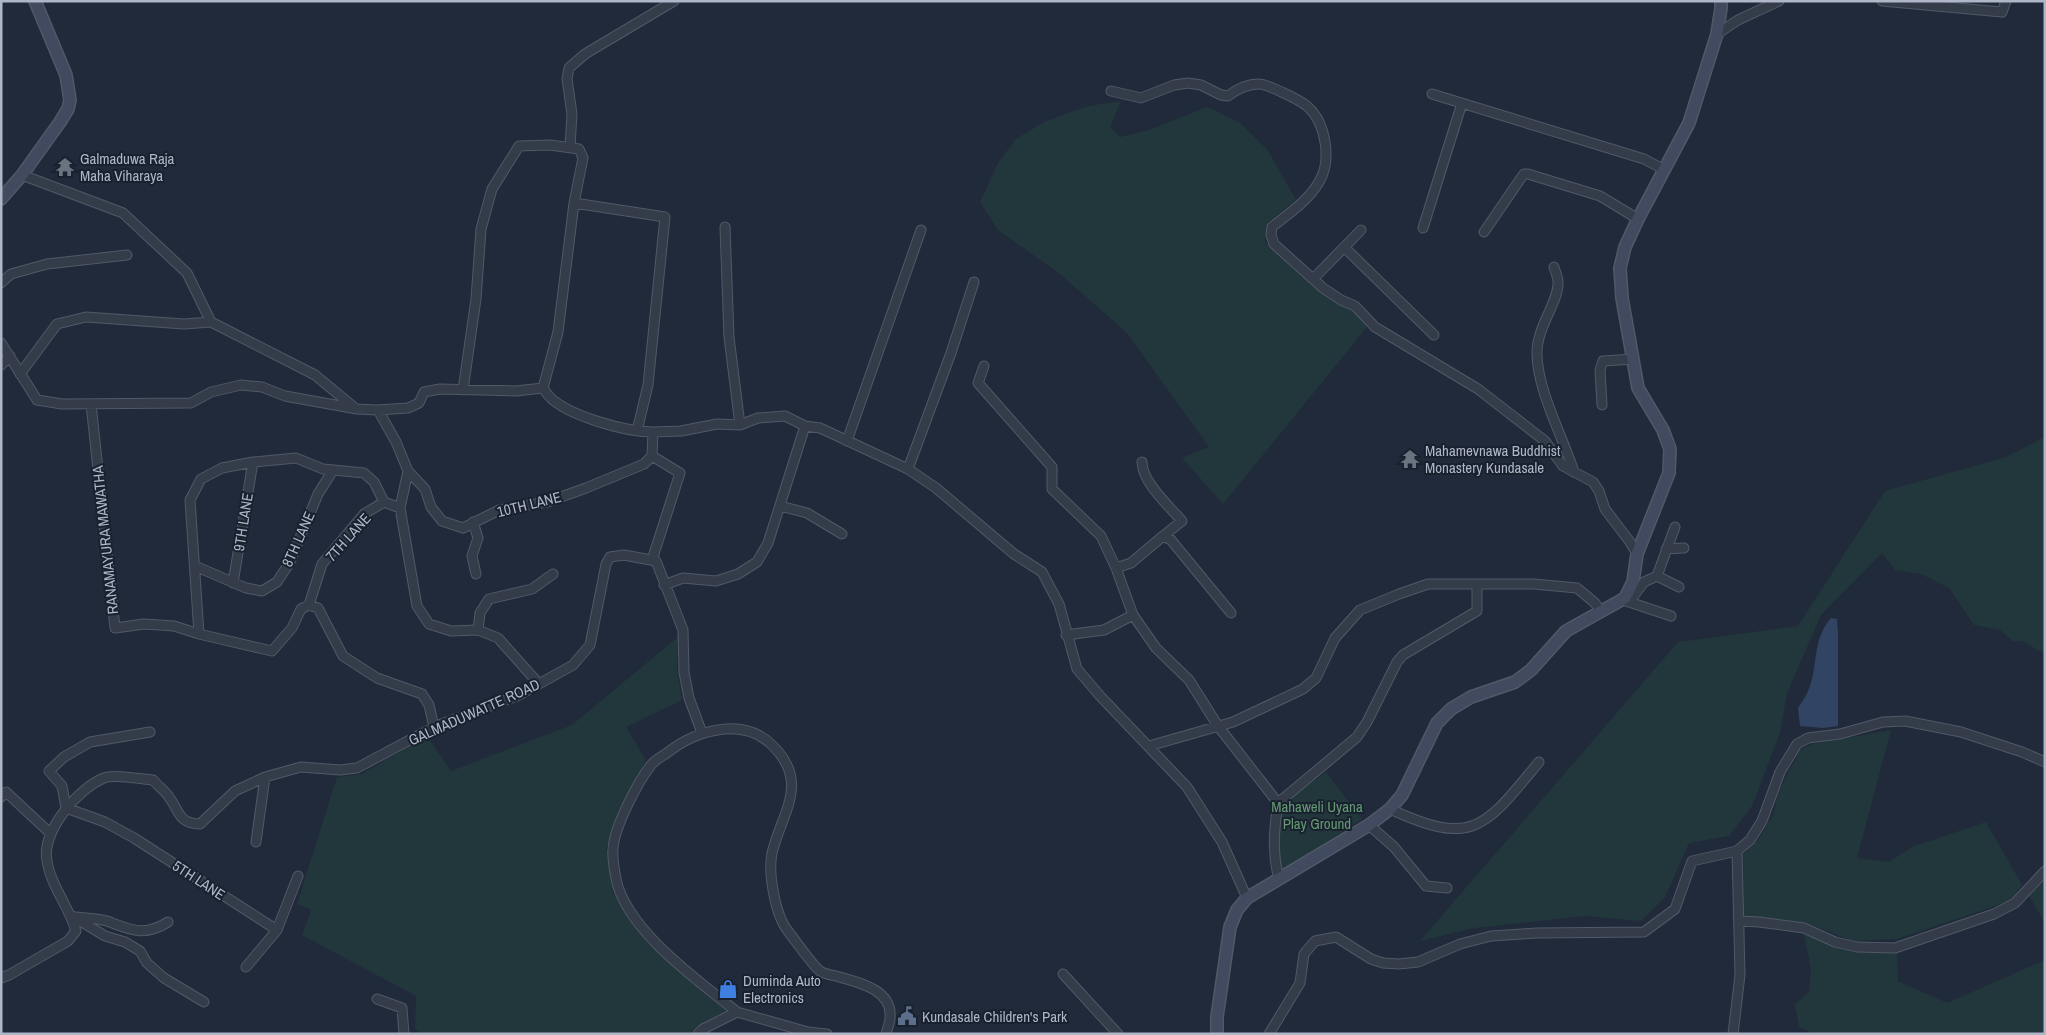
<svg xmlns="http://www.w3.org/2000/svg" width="2046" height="1035" font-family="'Archivo Narrow',sans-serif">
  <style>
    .green { fill: #22373b }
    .water { fill: #324463 }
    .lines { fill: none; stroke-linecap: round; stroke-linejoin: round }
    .street-casing { stroke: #515968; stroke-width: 11 }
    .secondary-casing { stroke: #515968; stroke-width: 14 }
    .street { stroke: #343c4a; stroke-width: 9 }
    .secondary { stroke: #414a5e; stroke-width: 11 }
    .labels { text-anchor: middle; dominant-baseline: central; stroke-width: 4; stroke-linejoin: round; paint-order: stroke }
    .poi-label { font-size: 15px; fill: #aeb6c7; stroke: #19212f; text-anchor: start }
    .street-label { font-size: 15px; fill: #aeb6c7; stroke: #19212f }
    .park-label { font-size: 15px; fill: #649973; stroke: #19212f }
  </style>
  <rect width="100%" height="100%" fill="#202a3a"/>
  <path class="green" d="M1121 101 1110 127 1120 137 1149 130 1207 107 1239 122 1267 149 1296 200 1267 223 1265 242 1336 303 1353 311 1367 327 1223 504 1182 458 1209 447 1127 333 1060 274 998 230 980 202 998 163 1016 139 1044 122 1088 106Z
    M2045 437V654L2022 641H2013L2000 630 1974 625 1949 588 1921 574 1895 570 1882 553 1821 615 1787 693 1780 733 1752 806 1729 836 1689 843 1665 897 1641 921 1585 916 1474 928 1420 941 1678 642 1798 626 1885 491 2006 457Z
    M678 637 677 669 682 700 626 727 646 760 618 812 606 848 613 893 648 943 728 1012 699 1025 689 1034H422L415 1029 416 996 302 935 311 910 297 904 337 777 362 774 427 736 451 771 572 725Z
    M1891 730 1857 858 1889 862 1912 847 1986 822 2022 885 2010 901 1897 939 1853 941 1807 923 1744 917 1743 855 1758 840 1773 815 1779 791 1800 750 1812 744Z
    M1326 772 1362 819 1282 872 1277 837 1283 804Z
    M2045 880V923L2029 896Z
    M1804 934 1857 951 1897 950 1898 981 1947 1003 2045 960V1034H1814L1799 1027 1795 1004 1809 992 1811 969Z"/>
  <path class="water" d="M1831 618 1837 619 1838 632V726L1823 728 1800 726 1798 708C1801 703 1806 697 1808 691 1819 667 1811 641 1831 618Z"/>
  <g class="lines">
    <g class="street-casing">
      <path id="street" d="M1882 1 2002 12 2006 1
        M1717 34 1738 20 1779 1
        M1111 91 1141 98 1174 85 1188 83 1201 85 1221 95 1228 96C1237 89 1248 84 1259 84 1267 84 1302 101 1308 107 1326 123 1332 161 1319 182 1308 201 1288 214 1272 227L1271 235 1274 244 1323 288 1341 300 1355 306 1375 327 1478 389 1545 441 1563 466 1593 482 1599 491 1605 509 1630 542 1637 554
        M1432 94 1644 159 1663 169
        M570 147 572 114 567 79 569 68 585 54 674 1
        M22 175 123 213 187 273 211 322 315 375 356 409
        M574 203 665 217 648 385 637 431
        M725 227 729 337 740 425
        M1423 228 1462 103
        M1484 232 1521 178 1524 174H1528L1600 196 1638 219
        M1344 247 1434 335
        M1554 267C1555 271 1558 277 1558 282 1559 301 1538 325 1537 351 1536 388 1563 437 1574 472
        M1313 279 1361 230
        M1 283 11 274 47 264 127 255
        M1 343 37 400 62 404 191 403 211 392 241 385 262 387 285 396 357 409 378 410 408 408 419 403 424 392 440 389 516 391 543 388C546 392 549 397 553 400 574 417 626 432 653 432L652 456
        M1 365 10 356
        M984 366 978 383 1052 467V489L1101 536 1116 568 1133 615 1156 648 1189 680 1218 726 1278 803C1274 830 1272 853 1279 879
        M20 374 57 324 86 317 184 324 211 322
        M463 390 476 299 481 229 492 189 519 146 550 145 579 149 583 158 574 203 558 332 543 388
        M91 404 115 628 144 624 174 626 199 634 272 651 292 628 301 609 309 605 318 608 343 656 377 678 422 694 429 705 434 727
        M1602 405 1600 370 1603 361 1633 359
        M378 410 396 442 408 471 425 489 431 507 442 521 463 528 499 510 547 502 586 488 644 464 652 456
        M653 432 681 431 717 424 740 425 758 418 785 416 805 426 820 428 908 469 936 488 1014 554 1042 572 1059 604 1077 669 1101 697 1187 787 1222 842 1247 898
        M847 441 921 230
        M652 456 680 473 652 560
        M1142 462C1142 482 1169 506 1182 521L1163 536
        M908 469 951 353 974 282
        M408 471 400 508 417 606 429 624 451 631 478 630 498 638 539 684
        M780 506 807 513 842 534
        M473 522 478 538 472 556 476 574
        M1666 549 1684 548
        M195 566 246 588 262 591 277 582 290 562 318 494 333 470
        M1116 568 1131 563 1163 536 1171 540 1231 613
        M1657 576 1679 587
        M233 583 253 462
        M664 585 683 578 716 581 738 574 757 562 768 543 805 426
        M1625 598H1632L1644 582 1657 576 1675 527
        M1623 600 1671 616
        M309 605 322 564 364 514 384 502
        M478 630 480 613 489 599 532 589 553 574
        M199 634 190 500 201 479 222 468 253 462 296 458 323 469 364 473 374 482 384 502 400 508
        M1066 635 1104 630 1133 615
        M150 732 90 742 64 757 49 771 62 786 66 808 105 822 134 838 277 930 298 876
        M1149 746 1233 722 1303 689 1316 678 1335 638 1360 610 1399 594 1428 584H1534L1577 588 1595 603 1601 612
        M1 797 6 792 50 833
        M1278 803 1357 737 1367 722 1397 662 1403 655 1477 611V585
        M1390 809C1474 848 1485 827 1539 762
        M1369 825 1394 847 1426 886 1447 888
        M256 842 265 777
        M72 916 105 936 125 942 140 951 147 963 164 978 204 1002
        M75 917C85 918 97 918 107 921 131 930 144 937 168 922
        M1739 921 1759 922 1804 928 1835 942 1857 947 1895 948 1994 914 2015 903 2045 871
        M246 967 277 930
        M1063 974 1118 1034
        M1 978 9 975 68 941 76 931C69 907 51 886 47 861 41 832 78 788 104 778 113 774 141 779 153 780 158 786 165 791 169 797 180 812 178 823 200 824L235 791 265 777 301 767 340 770 357 768 434 727 519 695 573 665 590 645 606 564 610 557 624 555 656 561 683 630 684 672 689 698 702 733
        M377 999 402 1008 404 1034
        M737 1012C699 981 638 938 620 892 616 884 612 858 613 849 614 827 638 782 651 765 655 760 662 756 667 753 696 730 744 716 773 746 810 783 782 812 772 853 768 873 775 915 788 931 794 939 814 967 820 971 824 974 831 975 836 976 857 982 893 989 890 1018 890 1023 887 1029 886 1034
        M698 1034 703 1029 737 1012 808 1032 827 1034
        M1269 1034 1300 983 1304 954 1315 941 1336 937 1371 959 1383 963 1399 964 1418 962 1460 944 1491 936 1537 933 1644 932 1675 909 1692 861 1737 851 1750 840 1762 821 1780 772 1797 744 1808 738 1840 734 1883 722 1905 721 1961 732 2022 752 2045 762
        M1733 1034 1740 975 1737 851"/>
    </g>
    <g class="secondary-casing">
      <path id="secondary" d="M1 199 22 175 60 122 68 109 70 100 66 75 35 1
        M1217 1034V1017L1230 927 1237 910 1247 898 1369 825 1390 809 1402 795 1437 723 1451 709 1471 697 1515 682 1531 670 1566 631 1625 598 1633 582 1637 554 1669 473 1670 449 1663 430 1638 388 1622 298 1620 268 1625 247 1638 219 1689 123 1717 34 1721 8V1"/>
    </g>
    <use href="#street" class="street"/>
    <use href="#secondary" class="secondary"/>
  </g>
  <defs>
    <g id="temple-bare" transform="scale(1.5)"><path d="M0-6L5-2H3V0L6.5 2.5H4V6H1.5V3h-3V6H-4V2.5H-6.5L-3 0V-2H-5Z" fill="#6b7280" stroke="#19212f" stroke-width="2.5" paint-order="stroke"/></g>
    <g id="shop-bare" transform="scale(1.5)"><path d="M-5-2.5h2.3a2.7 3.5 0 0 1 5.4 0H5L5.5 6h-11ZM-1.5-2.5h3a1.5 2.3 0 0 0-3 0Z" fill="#3f7fe0" stroke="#19212f" stroke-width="2.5" paint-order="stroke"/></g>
    <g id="civic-bare" transform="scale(1.5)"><path d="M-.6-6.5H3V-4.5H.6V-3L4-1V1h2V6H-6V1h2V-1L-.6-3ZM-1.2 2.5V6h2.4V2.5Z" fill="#5c6f8a" stroke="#19212f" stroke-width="2.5" paint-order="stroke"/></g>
  </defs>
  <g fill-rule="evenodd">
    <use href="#temple-bare" x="65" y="167"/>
    <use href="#temple-bare" x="1410" y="459"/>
    <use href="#shop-bare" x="728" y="989"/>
    <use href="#civic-bare" x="907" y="1016"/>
  </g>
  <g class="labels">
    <g class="poi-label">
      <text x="80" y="158">Galmaduwa Raja<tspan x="80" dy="17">Maha Viharaya</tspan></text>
      <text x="1425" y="450">Mahamevnawa Buddhist<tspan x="1425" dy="17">Monastery Kundasale</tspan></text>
      <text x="743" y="980">Duminda Auto<tspan x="743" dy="17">Electronics</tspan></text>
      <text x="922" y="1016">Kundasale Children's Park</text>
    </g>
    <g class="street-label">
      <text transform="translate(529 504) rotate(-14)">10TH LANE</text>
      <text transform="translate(243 522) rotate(-81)">9TH LANE</text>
      <text transform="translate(348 537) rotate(-48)">7TH LANE</text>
      <text transform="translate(298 539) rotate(-66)">8TH LANE</text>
      <text transform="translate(105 540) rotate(-96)">RANAMAYURA MAWATHA</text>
      <text transform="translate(474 712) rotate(-24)">GALMADUWATTE ROAD</text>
      <text transform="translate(199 880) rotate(33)">5TH LANE</text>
    </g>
    <g class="park-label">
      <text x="1317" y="806">Mahaweli Uyana<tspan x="1317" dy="17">Play Ground</tspan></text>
    </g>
  </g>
  <rect width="2046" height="1035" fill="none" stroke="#aeb6c7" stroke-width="5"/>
</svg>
